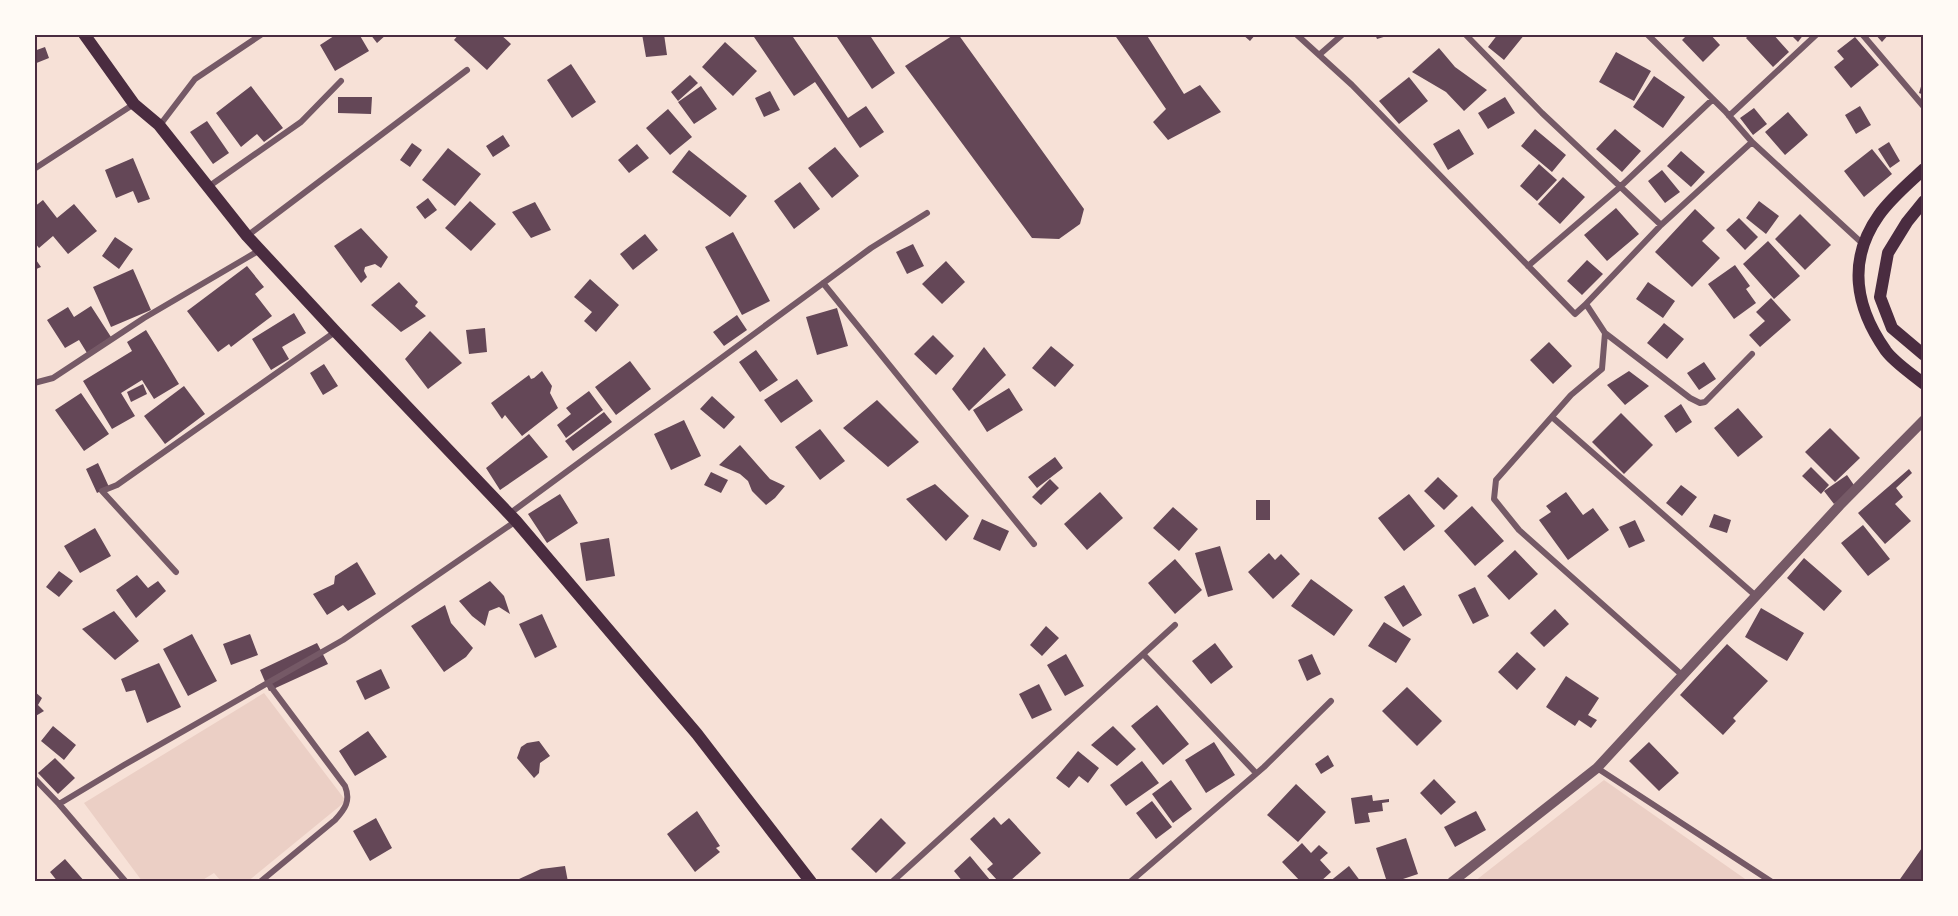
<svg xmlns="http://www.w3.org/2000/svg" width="1958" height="916" font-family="'Fira Sans Condensed',sans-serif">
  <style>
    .green { fill: #ebcfc5 }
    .building { fill: #644757 }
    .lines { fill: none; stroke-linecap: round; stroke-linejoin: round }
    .minor { stroke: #755966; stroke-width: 6 }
    .tertiary { stroke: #755966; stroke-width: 10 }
    .secondary { stroke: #4a2c40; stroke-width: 12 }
    .neatline { fill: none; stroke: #4a2c40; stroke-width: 2 }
  </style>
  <rect width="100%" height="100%" fill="#f7e1d7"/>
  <path class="green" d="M264 693 346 801 247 882 221 881 214 873 201 881H142L84 803Z
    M1604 780 1748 881H1475Z"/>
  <path class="building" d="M337 34H359L369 51 335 71 320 45Z
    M370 34H387L377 43Z
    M459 34H500L511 44 487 70 454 40Z
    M642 34H664L667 55 646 57Z
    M752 34H791L848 118 866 106 884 132 860 148 815 82 794 96Z
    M835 34H869L895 73 872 89Z
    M955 34H958L1084 209 1080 224 1059 239 1032 238 905 66Z
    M1114 34H1146L1184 94 1200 85 1221 112 1168 140 1153 122 1166 109Z
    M1242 34H1256L1250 41Z
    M1375 34H1390V35L1377 39Z
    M1498 34H1525L1504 60 1488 47Z
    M1688 34H1710L1720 45 1703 62 1682 40Z
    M1750 34H1773L1789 52 1773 67 1746 38Z
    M1790 34H1804L1798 42Z
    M1875 34H1889L1882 42Z
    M1855 37 1879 65 1851 88 1834 67 1844 59 1837 51Z
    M725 42 757 71 733 96 702 67Z
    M45 47 49 58 34 64V51Z
    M1439 48 1455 67 1487 90 1464 111 1446 92 1412 72Z
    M1616 52 1651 71 1634 101 1599 82Z
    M571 64 596 102 572 118 547 80Z
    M690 75 698 83 678 101 671 92Z
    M1654 76 1685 97 1663 128 1633 107Z
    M1409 77 1428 101 1399 124 1379 101Z
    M1923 80H1924V95L1919 93Z
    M251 86 283 128 264 142 257 134 241 147 216 113Z
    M701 86 717 109 694 124 678 102Z
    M770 91 780 110 764 117 755 98Z
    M338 97H372L371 114 338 113Z
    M1505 97 1515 113 1488 129 1478 113Z
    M1860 106 1871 125 1856 134 1845 115Z
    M1754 108 1767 124 1753 135 1740 118Z
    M668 109 692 137 670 155 646 128Z
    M1788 112 1808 135 1785 155 1765 132Z
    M207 121 229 153 213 164 190 132Z
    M1459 129 1474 154 1448 170 1433 144Z
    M1535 129 1566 155 1552 172 1521 146Z
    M1615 129 1641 151 1622 172 1596 149Z
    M503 135 510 146 493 157 486 146Z
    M1889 142 1900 161 1890 168 1878 149Z
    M412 143 422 150 410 167 400 160Z
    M637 144 649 158 629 173 618 160Z
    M835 147 859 176 832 198 808 168Z
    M448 148 481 174 455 206 422 180Z
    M1872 149 1892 174 1864 197 1844 171Z
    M689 150 747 196 730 217 672 172Z
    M1681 151 1705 172 1691 187 1667 166Z
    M133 158 150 199 138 203 133 191 116 198 105 170Z
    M1539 164 1557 180 1537 201 1520 186Z
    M1662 170 1680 192 1665 203 1648 181Z
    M1563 177 1585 197 1560 224 1538 204Z
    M800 182 820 209 794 229 774 201Z
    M428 198 437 210 425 219 416 207Z
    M43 200 57 218 74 204 97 231 68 254 53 236 39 248 34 242V207Z
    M470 201 496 224 471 251 445 228Z
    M1759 201 1779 216 1766 234 1746 218Z
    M535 202 551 230 531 238 512 212Z
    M1616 208 1639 234 1607 261 1584 235Z
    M1695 209 1715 228 1702 241 1720 258 1692 287 1655 252Z
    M1800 214 1831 245 1805 270 1775 239Z
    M1739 218 1758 237 1745 250 1726 230Z
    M361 228 388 257 381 268 375 264 365 267 364 271 367 277 361 283 334 246Z
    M733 232 770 301 742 315 705 247Z
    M645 234 658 250 633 270 620 254Z
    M115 237 133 249 119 269 102 256Z
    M1768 241 1800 276 1774 299 1743 264Z
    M913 244 924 266 907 274 896 252Z
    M34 257 41 267 34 270Z
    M1587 260 1603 274 1582 295 1567 281Z
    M946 261 965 282 942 304 922 284Z
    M1735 265 1750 286 1746 289 1756 303 1734 319 1708 284Z
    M247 266 264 287 255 294 272 316 231 347 229 344 218 352 187 311Z
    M133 269 151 310 111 327 93 287Z
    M590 279 619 305 596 332 584 321 592 312 574 297Z
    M399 282 418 302 415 306 426 316 401 332 371 305Z
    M1648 282 1675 301 1663 318 1636 299Z
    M1771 298 1791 320 1760 347 1749 335 1765 321 1756 312Z
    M91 306 111 337 87 353 79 340 65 348 47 320 68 307 74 317Z
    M837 308 848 346 817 355 806 317Z
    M294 313 306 333 282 347 289 359 271 370 252 339Z
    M737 315 747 330 724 346 713 332Z
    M1664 323 1684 339 1667 359 1647 343Z
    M485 328 487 352 469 354 466 330Z
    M146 330 179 384 154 399 142 380 121 393 135 416 112 429 83 381 132 351 127 342Z
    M430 331 462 363 428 389 405 359Z
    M933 335 954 356 936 375 914 354Z
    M1549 342 1572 366 1553 384 1530 360Z
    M1051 346 1074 365 1055 387 1032 368Z
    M984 347 1006 375 969 411 952 389Z
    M756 350 778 380 760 392 739 362Z
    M630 361 651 389 616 415 595 387Z
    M1704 362 1716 379 1699 390 1687 373Z
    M324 364 338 386 323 395 310 373Z
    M542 371 552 386 550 393 558 408 522 436 505 415 502 419 491 403 529 375 531 379 534 378Z
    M1629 371 1649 386 1625 405 1607 385Z
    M797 379 813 401 781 423 764 400Z
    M143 384 147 394 131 402 127 392Z
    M184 386 205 414 165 444 144 416Z
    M1009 388 1023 410 987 432 973 410Z
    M589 391 603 410 566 438 557 425 571 414 566 408Z
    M81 393 109 434 84 451 55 410Z
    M712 396 735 417 724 429 700 409Z
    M877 400 919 442 888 467 843 428Z
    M1681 404 1692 422 1676 433 1664 416Z
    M1738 408 1763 437 1738 457 1714 428Z
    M604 412 612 422 573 451 565 441Z
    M1621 413 1653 445 1624 474 1592 442Z
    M684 420 701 456 671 470 654 434Z
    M1830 428 1860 458 1835 482 1805 452Z
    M820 429 845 461 820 480 795 447Z
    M529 434 548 457 500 490 486 468Z
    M740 445 770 479 785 486 775 498 766 505 752 491 748 481 740 474 719 465Z
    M1055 457 1063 468 1037 488 1028 477Z
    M98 463 109 487 97 493 86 469Z
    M1811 467 1829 485 1821 494 1802 476Z
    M1909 469 1912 473 1896 488 1903 497 1895 504 1911 521 1885 544 1858 513Z
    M711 472 728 480 721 493 704 485Z
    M1847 475 1856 488 1834 504 1824 491Z
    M1438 477 1458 496 1444 510 1424 491Z
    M1050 479 1059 488 1041 505 1032 497Z
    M935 484 969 516 946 541 906 499Z
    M1681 485 1697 497 1682 516 1666 503Z
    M1100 492 1123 518 1087 550 1064 524Z
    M1566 492 1583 515 1593 508 1609 530 1568 560 1539 520 1551 512 1546 506Z
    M560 494 578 523 547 543 528 514Z
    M1409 494 1435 526 1404 551 1378 518Z
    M1256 500H1270V520H1256Z
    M1472 506 1504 541 1475 566 1444 531Z
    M1173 507 1198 529 1179 551 1153 528Z
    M1714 514 1731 520 1727 533 1709 527Z
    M982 519 1009 531 1000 551 973 539Z
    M1635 520 1645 541 1629 548 1619 527Z
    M1863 525 1890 559 1868 576 1841 543Z
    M95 528 111 556 80 573 64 546Z
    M609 538 615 576 586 581 580 543Z
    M1220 546 1233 590 1208 597 1195 553Z
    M1515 550 1538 574 1509 600 1487 576Z
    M1269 553 1275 560 1281 554 1300 574 1273 599 1248 572Z
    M1804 558 1842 591 1824 611 1787 578Z
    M1175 559 1202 590 1175 614 1148 583Z
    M357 562 376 594 348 611 343 605 327 615 313 594 334 584 335 576Z
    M59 571 73 581 59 597 46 587Z
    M137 575 148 588 158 581 166 591 136 618 116 590Z
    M1311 579 1353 610 1334 636 1291 606Z
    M490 581 504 596 510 614 499 607 489 611 485 626 472 616 459 601Z
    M1404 585 1422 615 1403 627 1384 597Z
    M1475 587 1489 616 1473 624 1458 595Z
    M445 605 451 623 473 648 466 657 444 672 411 626Z
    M1761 608 1804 633 1787 661 1745 637Z
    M1555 609 1569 624 1544 647 1530 633Z
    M114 611 139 641 115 660 82 629Z
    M542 614 557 647 535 658 519 624Z
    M1384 622 1411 639 1396 663 1368 646Z
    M1046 626 1059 638 1042 656 1030 645Z
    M192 634 217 681 188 696 163 649Z
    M250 634 258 655 231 665 223 644Z
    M317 643 328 664 269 691 260 670Z
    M1215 643 1233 667 1211 684 1192 661Z
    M1727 644 1768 681 1733 718 1736 721 1723 735 1680 695Z
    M1517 652 1536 669 1517 690 1498 672Z
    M1066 654 1084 686 1065 696 1047 665Z
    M1312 654 1321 674 1307 681 1298 660Z
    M159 663 181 707 147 723 135 690 126 692 121 679Z
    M381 669 390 688 365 700 356 681Z
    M1566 676 1599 698 1588 715 1597 720 1591 728 1579 720 1575 726 1546 707Z
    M1039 684 1052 710 1032 719 1019 694Z
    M1407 687 1442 721 1417 746 1382 711Z
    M34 691 42 698 38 705 44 711 34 717Z
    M1157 705 1189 744 1163 765 1131 726Z
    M53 726 76 745 64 760 41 741Z
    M1113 726 1136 749 1117 766 1091 745Z
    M368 731 387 757 355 776 339 751Z
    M539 741 550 756 540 763 539 773 534 778 517 758 521 747 527 743Z
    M1214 742 1235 775 1206 793 1185 760Z
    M1649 742 1679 773 1659 791 1629 761Z
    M1078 751 1099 768 1088 783 1079 776 1069 788 1056 778Z
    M1328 755 1334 766 1321 774 1315 764Z
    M55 758 75 778 58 794 38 773Z
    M1142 761 1159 783 1126 806 1110 785Z
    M1434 779 1456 802 1441 815 1420 793Z
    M1171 780 1192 809 1173 823 1152 794Z
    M1296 784 1326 812 1298 842 1267 815Z
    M1372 795 1373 801 1389 799V802L1382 803 1383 811 1368 813 1370 822 1355 824 1351 798Z
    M1152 801 1172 827 1156 839 1136 813Z
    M697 811 720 846 716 848 720 852 695 872 667 834Z
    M1476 811 1486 830 1455 847 1444 827Z
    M994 817 1001 825 1009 818 1041 853 1009 882H998L997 880 987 869 993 864 970 839Z
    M376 818 392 848 370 861 353 831Z
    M881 818 906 843 876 873 851 849Z
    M1406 838 1418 874 1394 882H1387L1376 848Z
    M1302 843 1311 853 1319 845 1328 853 1320 860 1331 872 1320 882H1301L1282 862Z
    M1924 845V882H1898Z
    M970 856 990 880 988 882H963L954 871Z
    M65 859 85 882H58L50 872Z
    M565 866 568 882H521L519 879 541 869Z
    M1349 866 1361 882H1329Z"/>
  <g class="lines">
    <path class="minor" d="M1296 34 1352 85 1575 314 1586 304 1605 333 1602 369 1571 395 1496 480 1494 499 1519 530 1682 675
      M1465 34 1542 113 1661 225
      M1647 34 1725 111 1752 142 1863 244
      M1862 34 1924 107
      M1319 55 1343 34
      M1729 116 1817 34
      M160 125 195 79 262 34
      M34 169 134 104
      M208 187 301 122 341 81
      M247 236 467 70
      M1528 266 1620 187 1713 99
      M823 283 1034 544
      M1583 307 1661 225 1752 142
      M1605 333 1690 398 1700 403 1705 402 1752 354
      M34 383 53 378 144 318 260 250
      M1552 417 1756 596
      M509 514 871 248 927 213
      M176 572 102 491 117 485 335 332
      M1143 654 1256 773
      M1597 768 1772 882
      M34 778 59 804 126 882
      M59 804 124 765 343 640 516 521
      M260 882 335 820C345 809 351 801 345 786L268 683
      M892 882 1175 625
      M1130 882 1264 767 1331 701"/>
    <path class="tertiary" d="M1452 882 1597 768 1840 505 1924 420"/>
    <path class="secondary" d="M84 34 134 104 159 125 247 236 336 332 516 521 697 734 811 882
      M1924 169C1909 183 1891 198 1879 215 1847 260 1855 307 1886 351 1895 363 1912 374 1924 384
      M1924 201 1907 222 1888 253 1880 297 1892 328 1924 355"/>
  </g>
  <rect width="1958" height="916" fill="none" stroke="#fffaf5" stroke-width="72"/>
  <rect x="36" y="36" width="1886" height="844" class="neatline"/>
</svg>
